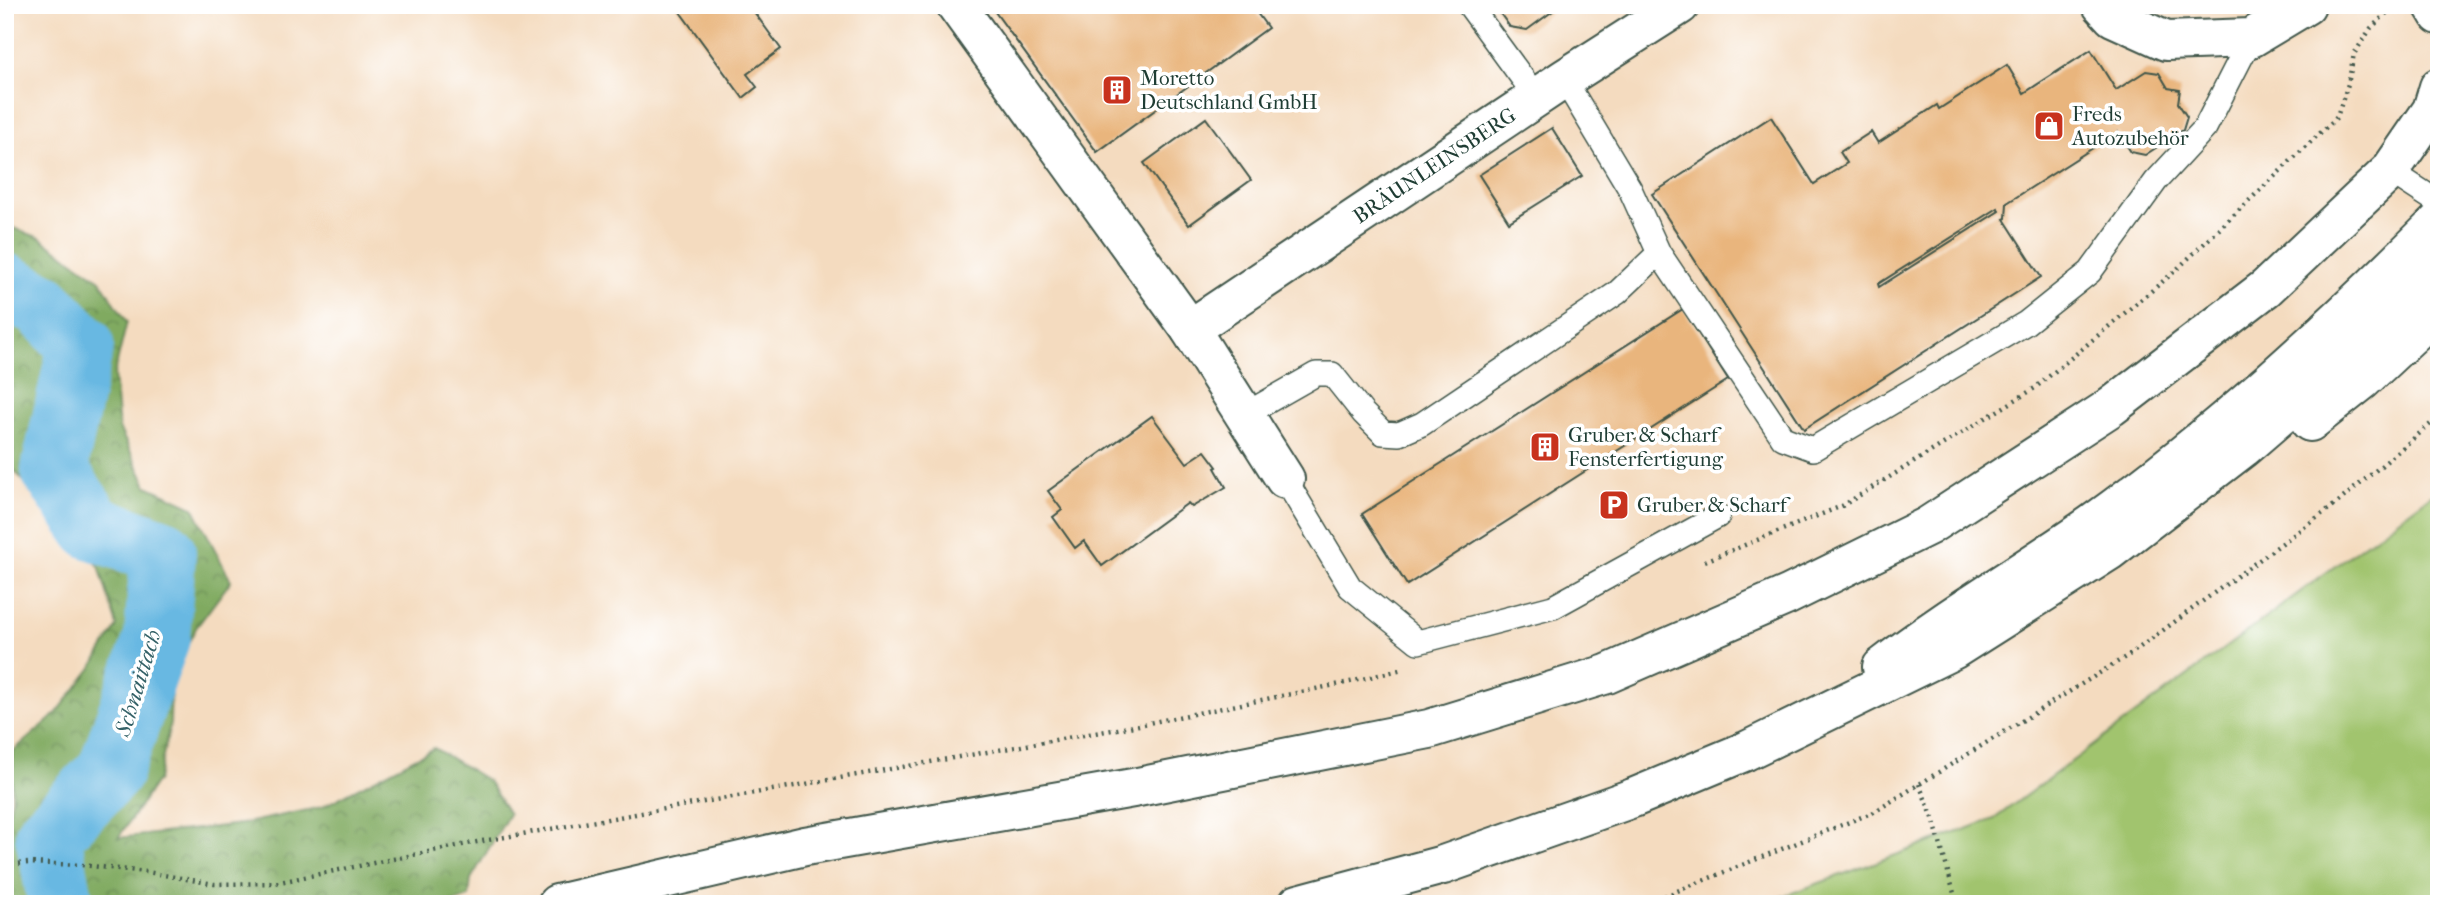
<svg xmlns="http://www.w3.org/2000/svg" width="2444" height="909" font-family="'IM FELL French Canon',serif">
  <style>
    .green { fill: #a1c46e; stroke: #608051; stroke-width: 2 }
    .forest { fill: url(#forest-crowns); stroke: #50744a; stroke-width: 2 }
    .lines { fill: none; stroke-linecap: round; stroke-linejoin: round }
    .river { stroke: #67b8e2; stroke-width: 66 }
    .building { fill: #e9b57d; fill-rule: evenodd }
    .lane-casing { stroke: #3f5549; stroke-width: 26 }
    .street-casing { stroke: #3f5549; stroke-width: 42 }
    .primary-casing { stroke: #3f5549; stroke-width: 42 }
    .path { stroke: #3f5549; stroke-width: 4.5; stroke-dasharray: 2 5; stroke-linecap: butt }
    .lane { stroke: #fff; stroke-width: 23 }
    .street { stroke: #fff; stroke-width: 38 }
    .primary { stroke: #fff; stroke-width: 38 }
    .labels { text-anchor: middle; dominant-baseline: central; stroke-width: 7; stroke-linejoin: round; paint-order: stroke }
    .poi-label { font-size: 21px; fill: #1f3d34; stroke: #fff; text-anchor: start }
    .street-label { font-size: 21px; fill: #1f3d34; stroke: #fff }
    .water-label { font-size: 23px; font-style: italic; fill: #356268; stroke: #fff }
  </style>
  <defs>
    <pattern id="forest-crowns" width="20" height="18" patternUnits="userSpaceOnUse" patternTransform="scale(1.75)"><rect width="20" height="18" fill="#80aa61"/><path d="M2 6a3 3 0 1 1 6 0M12 15a3 3 0 1 1 6 0" fill="none" stroke="#688c51"/></pattern>
  </defs>
  <rect width="100%" height="100%" fill="#fff"/>
  <filter id="ink" filterUnits="userSpaceOnUse"><feTurbulence type="fractalNoise" baseFrequency=".0143" numOctaves="2"/><feDisplacementMap in="SourceGraphic" scale="14" xChannelSelector="R" yChannelSelector="G"/><feConvolveMatrix kernelMatrix="1 2 1 2 8 2 1 2 1" color-interpolation-filters="sRGB"/></filter>
  <filter id="wash" filterUnits="userSpaceOnUse"><feTurbulence type="fractalNoise" baseFrequency=".00686" numOctaves="4" result="noise"/><feDisplacementMap in="SourceGraphic" scale="28" xChannelSelector="R" yChannelSelector="G"/><feGaussianBlur stdDeviation="1.57" result="paint"/><feColorMatrix in="noise" values="0 0 0 0 0 0 0 0 0 0 0 0 0 0 0 0 0 1.4 0 .05"/><feComposite in="paint" operator="in"/></filter>
  <g filter="url(#wash)">
    <rect width="100%" height="100%" fill="#f4dbbf"/>
    <path class="green" d="M2439 489V904H1762L1994 819Z"/>
    <path class="forest" d="M5 225 40 238 100 280 127 322 114 375 119 428 147 486 193 507 231 581 196 628 171 676 170 724 158 779 118 838 241 824 322 807 434 748 488 781 509 814 471 879 469 897 448 904H5V829L12 799V752L55 715 91 669 117 626 99 566 5 460Z"/>
    <g class="lines">
      <path class="river" d="M5 286 42 305 81 345 54 470 93 527 163 552 157 638 110 771 48 836 61 904"/>
    </g>
    <g id="blocks">
      <path class="building" d="M675 5H749L781 49 747 74 757 87 743 98Z
        M990 5H1251L1268 28 1097 152Z
        M1494 5H1561L1527 30 1510 27Z
        M2091 50 2116 90 2146 71 2159 73 2168 88 2180 90 2178 103 2187 117 2183 130 2145 155 2131 152 2118 132 2007 203 2006 218 2004 219 2041 277 1804 429 1652 194 1771 117 1814 184 1847 163 1840 152 1871 132 1878 143 1937 105 1939 109 2007 65 2024 93ZM1998 208 1999 211 1879 287 1878 284Z
        M1206 118 1251 180 1189 225 1144 163Z
        M1552 128 1582 176 1509 222 1479 175Z
        M1683 309 1728 380 1407 585 1362 514Z
        M1152 416 1187 463 1205 451 1217 467 1215 468 1226 487 1192 507 1188 503 1102 566 1084 541 1075 548 1053 517 1062 510 1048 491Z"/>
    </g>
  </g>
  <g filter="url(#ink)">
    <use href="#blocks" fill-opacity="0" stroke="#3f5549" stroke-width="2"/>
    <g class="lines">
      <g class="lane-casing">
        <path id="lane" d="M1469 5 1537 98
          M2390 171 2439 203
          M1659 253 1783 438 1813 449 2026 323 2090 272 2156 181 2205 128 2251 38
          M1244 415 1316 374H1332L1363 413 1383 433 1399 434 1422 424 1617 293 1659 253 1630 189 1564 79
          M1285 479 1350 587 1418 642 1553 607 1718 516"/>
      </g>
      <g class="street-casing">
        <g id="street">
          <path d="M956 5 1190 329 1285 479"/>
          <path d="M2102 5 2113 17 2166 41 2251 38 2306 5"/>
          <path d="M2433 5 2439 15"/>
          <path id="s1" d="M1190 329 1564 79 1680 5"/>
          <path d="M557 904 805 846 1133 788 1429 729 1607 674 1788 595 1928 526 2111 407 2266 288 2390 171 2432 110 2439 87"/>
        </g>
      </g>
      <g class="primary-casing">
        <path id="primary" d="M2310 422 2363 380 2439 309
          M1882 667C1949 615 2022 573 2092 524 2217 434 2330 330 2439 221
          M1298 904 1443 865 1633 798 1746 751 1953 650 2109 551 2243 448 2365 343 2439 266"/>
      </g>
      <path class="path" d="M1705 561 1842 506 2035 388 2174 272 2337 117 2348 84 2354 54 2371 28 2395 5
        M1919 784 1933 818 1957 904
        M5 865 28 863 81 865 147 872 214 884 275 883 477 842 1129 727 1350 682 1403 669
        M1645 904 1874 812 2132 653 2337 503 2439 417"/>
      <use href="#lane" class="lane"/>
      <use href="#street" class="street"/>
      <use href="#primary" class="primary"/>
    </g>
  </g>
  <defs>
    <g id="building-square" transform="scale(1.575)"><rect x="-9" y="-9" width="18" height="18" rx="4" fill="#c8321e" stroke="#fff"/><path d="M-4-6H4V6H1V3H-1V6H-4ZM-2.5-4.3h1.7v1.8h-1.7ZM.8-4.3h1.7v1.8H.8ZM-2.5-1h1.7V.8h-1.7ZM.8-1h1.7V.8H.8Z" fill="#fff"/></g>
    <g id="shop-square" transform="scale(1.575)"><rect x="-9" y="-9" width="18" height="18" rx="4" fill="#c8321e" stroke="#fff"/><path d="M-5-2.5h2.3a2.7 3.5 0 0 1 5.4 0H5L5.5 6h-11ZM-1.5-2.5h3a1.5 2.3 0 0 0-3 0Z" fill="#fff"/></g>
    <g id="parking-square" transform="scale(1.575)"><rect x="-9" y="-9" width="18" height="18" rx="4" fill="#c8321e" stroke="#fff"/><path d="M-3.5-5.5H1a3.5 3.5 0 0 1 0 7H-1V5.5H-3.5ZM-1-3.4V-.6H.8a1.4 1.4 0 0 0 0-2.8Z" fill="#fff"/></g>
  </defs>
  <g fill-rule="evenodd">
    <use href="#building-square" x="1117" y="90"/>
    <use href="#shop-square" x="2049" y="126"/>
    <use href="#building-square" x="1545" y="447"/>
    <use href="#parking-square" x="1614" y="505"/>
  </g>
  <g class="labels">
    <g class="poi-label">
      <text x="1140" y="78">Moretto<tspan x="1140" dy="24">Deutschland GmbH</tspan></text>
      <text x="2072" y="114">Freds<tspan x="2072" dy="24">Autozubehör</tspan></text>
      <text x="1568" y="435">Gruber &amp; Scharf<tspan x="1568" dy="24">Fensterfertigung</tspan></text>
      <text x="1637" y="505">Gruber &amp; Scharf</text>
    </g>
    <g class="street-label">
      <text stroke="none"><textPath href="#s1" startOffset="294">BRÄUNLEINSBERG</textPath></text>
    </g>
    <g class="water-label">
      <text transform="translate(138 683) rotate(-73)">Schnaittach</text>
    </g>
  </g>
  <rect width="2444" height="909" fill="none" stroke="#fff" stroke-width="28"/>
</svg>
